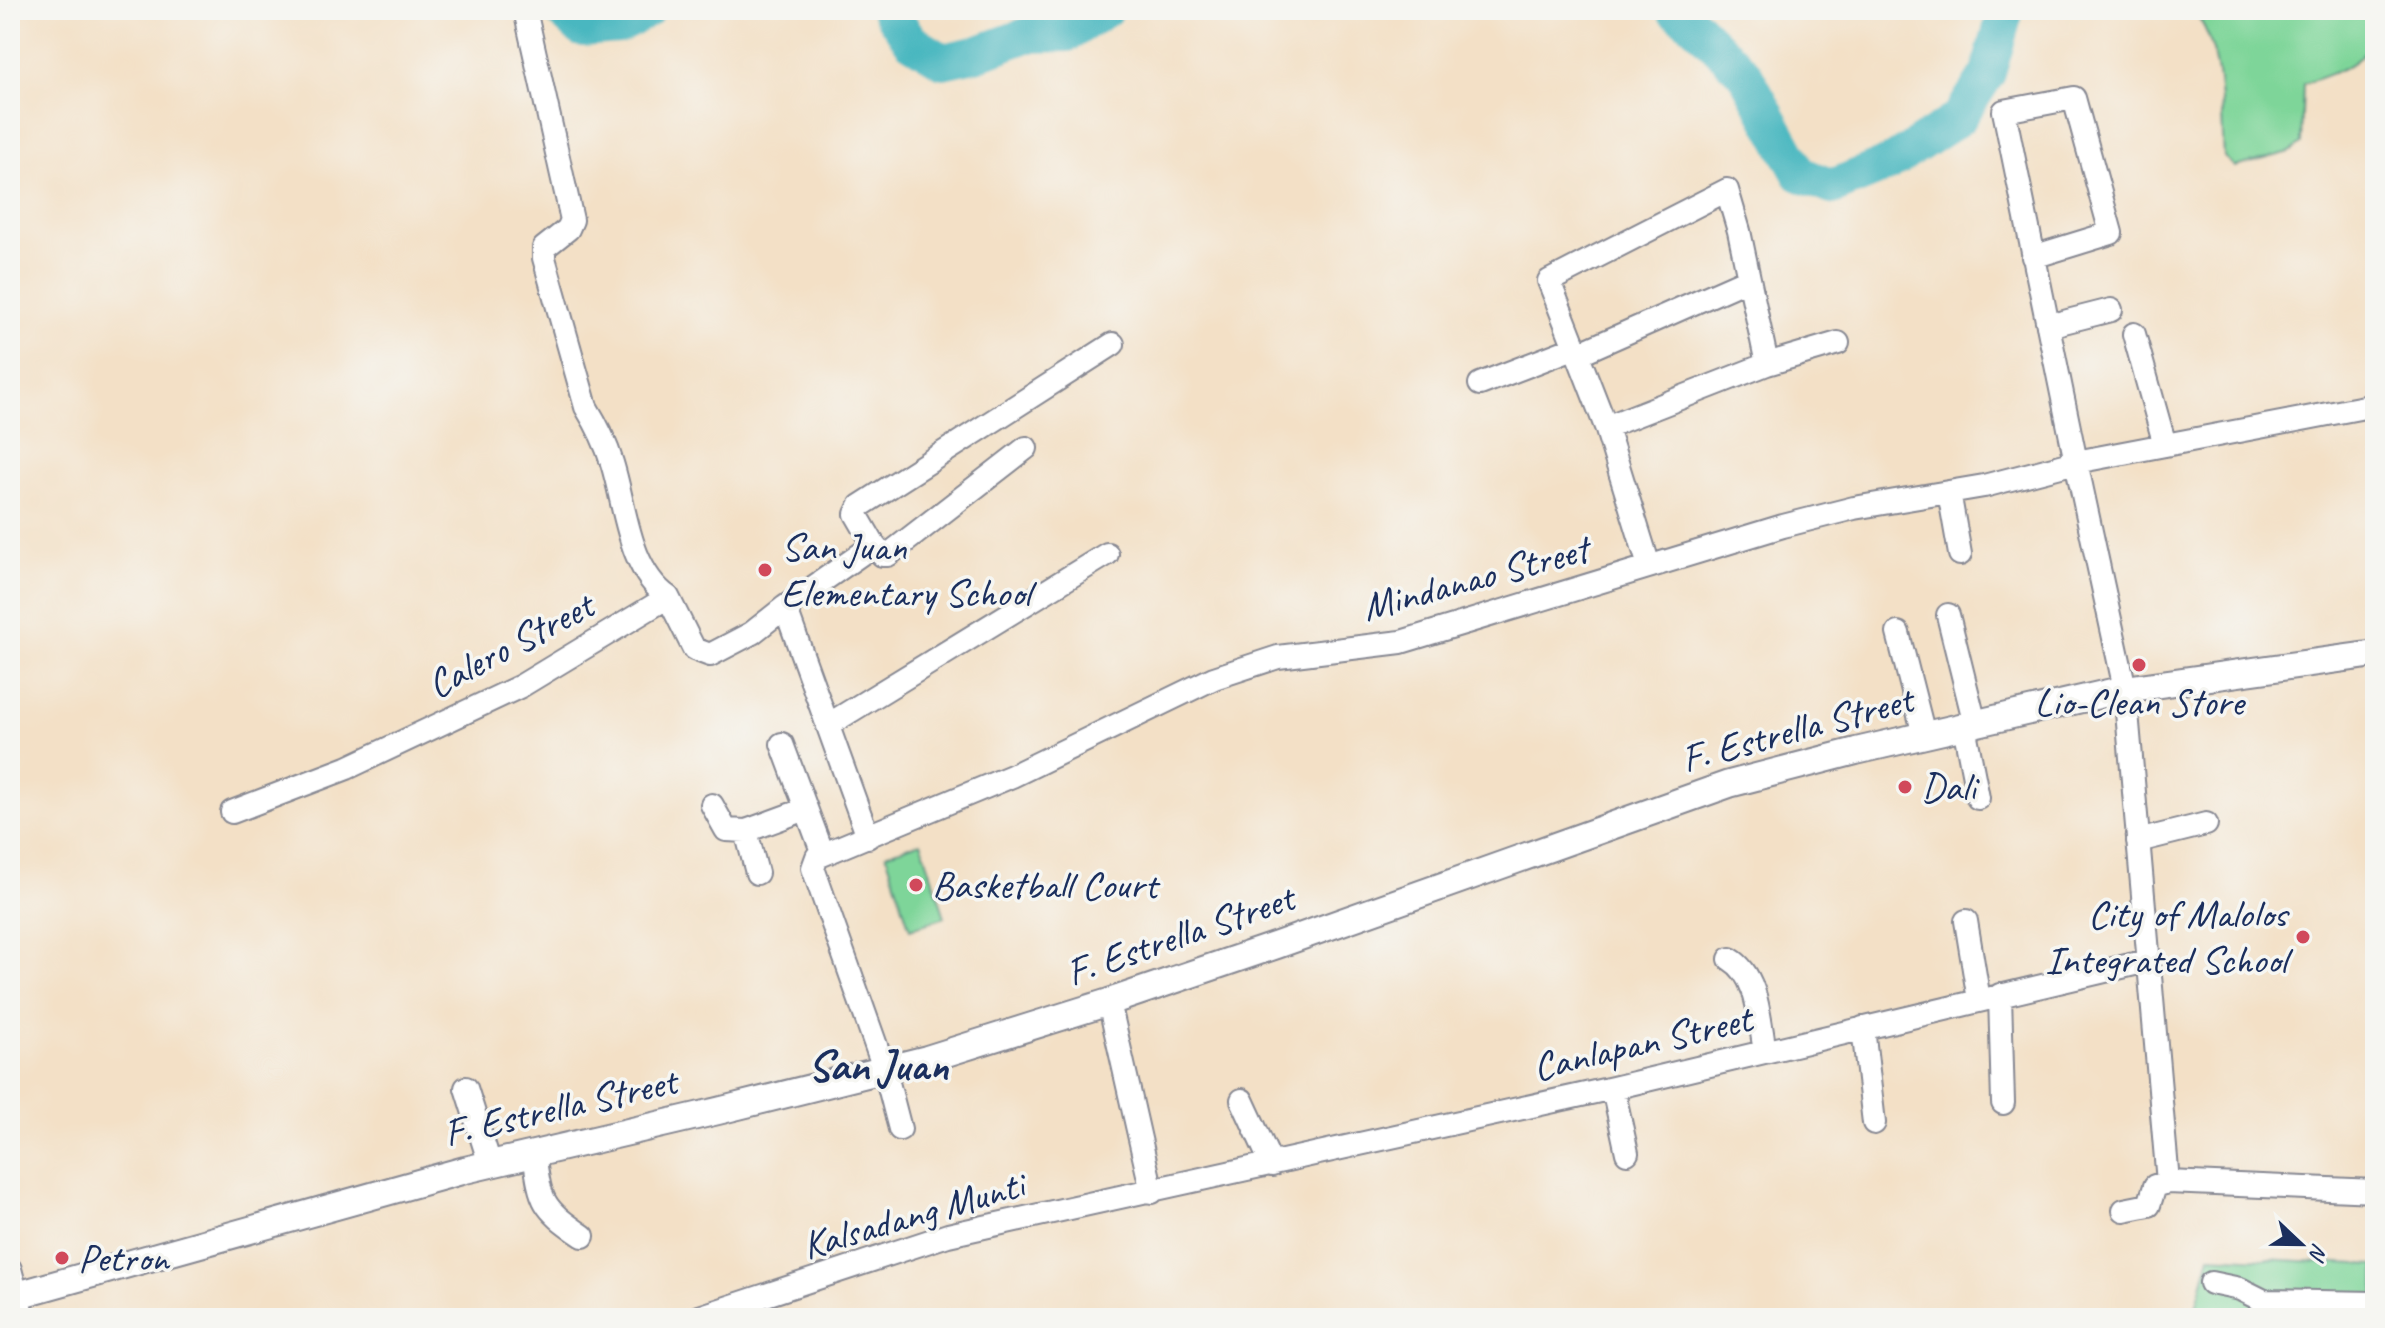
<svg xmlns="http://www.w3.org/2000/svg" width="2385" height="1328" font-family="Caveat,sans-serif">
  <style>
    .green { fill: #7ed599; stroke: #4c827c; stroke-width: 2 }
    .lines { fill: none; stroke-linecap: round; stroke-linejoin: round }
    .river { stroke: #49b7c0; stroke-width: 36 }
    .minor-casing { stroke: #878892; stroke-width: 26 }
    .major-casing { stroke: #878892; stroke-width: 30 }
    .minor { stroke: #fff; stroke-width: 22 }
    .major { stroke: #fff; stroke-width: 26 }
    .poi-dot { fill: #d1495b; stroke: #f6f6f2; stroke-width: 3 }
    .labels { text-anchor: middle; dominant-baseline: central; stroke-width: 7; stroke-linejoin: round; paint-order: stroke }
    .poi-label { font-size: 40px; fill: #1b2f5e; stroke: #f6f6f2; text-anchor: start }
    .street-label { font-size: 40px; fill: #1b2f5e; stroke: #f6f6f2 }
    .quarter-label { font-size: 44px; font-weight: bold; fill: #1b2f5e; stroke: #f6f6f2 }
  </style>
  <rect width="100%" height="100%" fill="#f6f6f2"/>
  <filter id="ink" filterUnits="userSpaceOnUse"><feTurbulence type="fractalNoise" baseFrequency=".0125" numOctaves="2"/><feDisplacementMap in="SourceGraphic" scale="16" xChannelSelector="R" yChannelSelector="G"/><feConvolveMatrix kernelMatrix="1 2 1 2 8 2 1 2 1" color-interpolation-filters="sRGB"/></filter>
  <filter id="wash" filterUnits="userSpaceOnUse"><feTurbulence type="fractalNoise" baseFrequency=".006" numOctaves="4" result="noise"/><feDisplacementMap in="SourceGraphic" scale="32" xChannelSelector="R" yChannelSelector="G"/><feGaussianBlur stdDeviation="1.8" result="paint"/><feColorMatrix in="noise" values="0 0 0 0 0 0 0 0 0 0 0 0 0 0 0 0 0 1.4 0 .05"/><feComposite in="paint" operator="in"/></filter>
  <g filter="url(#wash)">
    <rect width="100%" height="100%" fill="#f3e0c6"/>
    <path class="green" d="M2193 10H2370C2385 60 2338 71 2303 84L2301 144 2290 152 2235 167 2224 157C2221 110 2224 48 2193 10Z
      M921 842 945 917 910 929 886 854Z
      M2210 1256 2375 1265V1318H2193Z"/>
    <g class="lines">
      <path class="river" d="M560 10 581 29 619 26 647 10
        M889 10 911 41 943 61 979 53 1027 35 1068 34 1105 10
        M1675 10 1695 25 1745 74 1800 174 1832 187 1890 163 1959 118 1988 73 2006 10"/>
    </g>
  </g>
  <g filter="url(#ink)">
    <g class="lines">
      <g class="minor-casing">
        <path id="minor" d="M525 10 572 220 568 229 544 248V258L586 407C597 425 606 443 612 463 626 508 628 568 668 597
          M2033 257 2111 233 2074 98 2004 111 2076 462 2125 689 2168 1182
          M2048 326 2111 310
          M2134 334 2165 445
          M1578 354 1748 279
          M1480 384 1576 347
          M1606 427 1767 364 1838 343
          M1949 492 1960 554
          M874 545 856 514 860 506 1113 344
          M1649 566 1606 427 1549 281 1727 190 1739 231 1767 364
          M1948 615 1975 724
          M1898 633 1924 735
          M828 725 1107 554
          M1964 726 1978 798
          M782 744 823 854
          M712 805 726 830 746 831
          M232 812 347 768 521 686 668 597 694 649 710 655 752 633 785 607
          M868 837 785 607 874 545 882 555H888L1026 448
          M2138 841 2206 824
          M757 873 746 831 806 809
          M1966 921 1979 1000
          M1730 959C1759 976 1759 1021 1765 1051
          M2000 995 2003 1103
          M1109 1002 1152 1192
          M1863 1028 1874 1123
          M466 1088 490 1164
          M1613 1088 1627 1153
          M1242 1100 1272 1165
          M900 1129 885 1071 813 868 817 857 1012 776 1214 678 1278 657 1401 642 1783 526 1854 508 1984 486 2076 462 2375 405
          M534 1153C541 1203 541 1207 583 1236
          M2124 1210 2149 1205 2155 1186 2168 1182 2375 1191
          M10 1269 23 1318
          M2211 1283 2240 1289 2264 1301
          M696 1318 948 1235 1613 1088 2147 961
          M2261 1318 2264 1301 2375 1303"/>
      </g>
      <g class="major-casing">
        <path id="major" d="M10 1297 465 1170 718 1111 927 1059 1109 1002 1277 945 1729 784 1856 751 2125 689 2375 654"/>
      </g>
      <use href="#minor" class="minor"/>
      <use href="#major" class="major"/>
    </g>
  </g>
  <g class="poi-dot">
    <circle cx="765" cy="570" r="8"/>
    <circle cx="2139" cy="665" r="8"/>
    <circle cx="1905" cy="787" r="8"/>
    <circle cx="916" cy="885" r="8"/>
    <circle cx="2303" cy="937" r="8"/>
    <circle cx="62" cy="1258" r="8"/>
  </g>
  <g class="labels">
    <g class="poi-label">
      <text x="781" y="547">San Juan<tspan x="781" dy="46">Elementary School</tspan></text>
      <text x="2139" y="702" text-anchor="middle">Lio-Clean Store</text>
      <text x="1921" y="787">Dali</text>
      <text x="932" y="885">Basketball Court</text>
      <text x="2287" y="914" text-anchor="end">City of Malolos<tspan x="2287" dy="46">Integrated School</tspan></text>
      <text x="78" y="1258">Petron</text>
    </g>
    <g class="street-label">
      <text transform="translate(1475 578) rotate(-15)">Mindanao Street</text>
      <text transform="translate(510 645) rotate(-28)">Calero Street</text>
      <text transform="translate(1797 729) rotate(-15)">F. Estrella Street</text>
      <text transform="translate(1180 935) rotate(-19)">F. Estrella Street</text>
      <text transform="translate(1642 1043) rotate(-13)">Canlapan Street</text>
      <text transform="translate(560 1107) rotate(-13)">F. Estrella Street</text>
      <text transform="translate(913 1215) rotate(-16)">Kalsadang Munti</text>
    </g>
    <g class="quarter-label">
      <text x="878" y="1065">San Juan</text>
    </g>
  </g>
  <rect width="2385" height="1328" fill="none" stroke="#f6f6f2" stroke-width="40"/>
  <g transform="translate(2301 1244) rotate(112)" stroke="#f6f6f2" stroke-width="6" paint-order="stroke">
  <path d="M0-6L14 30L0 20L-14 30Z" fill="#1b2f5e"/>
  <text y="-12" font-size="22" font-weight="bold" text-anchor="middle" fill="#1b2f5e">N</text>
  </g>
</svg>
